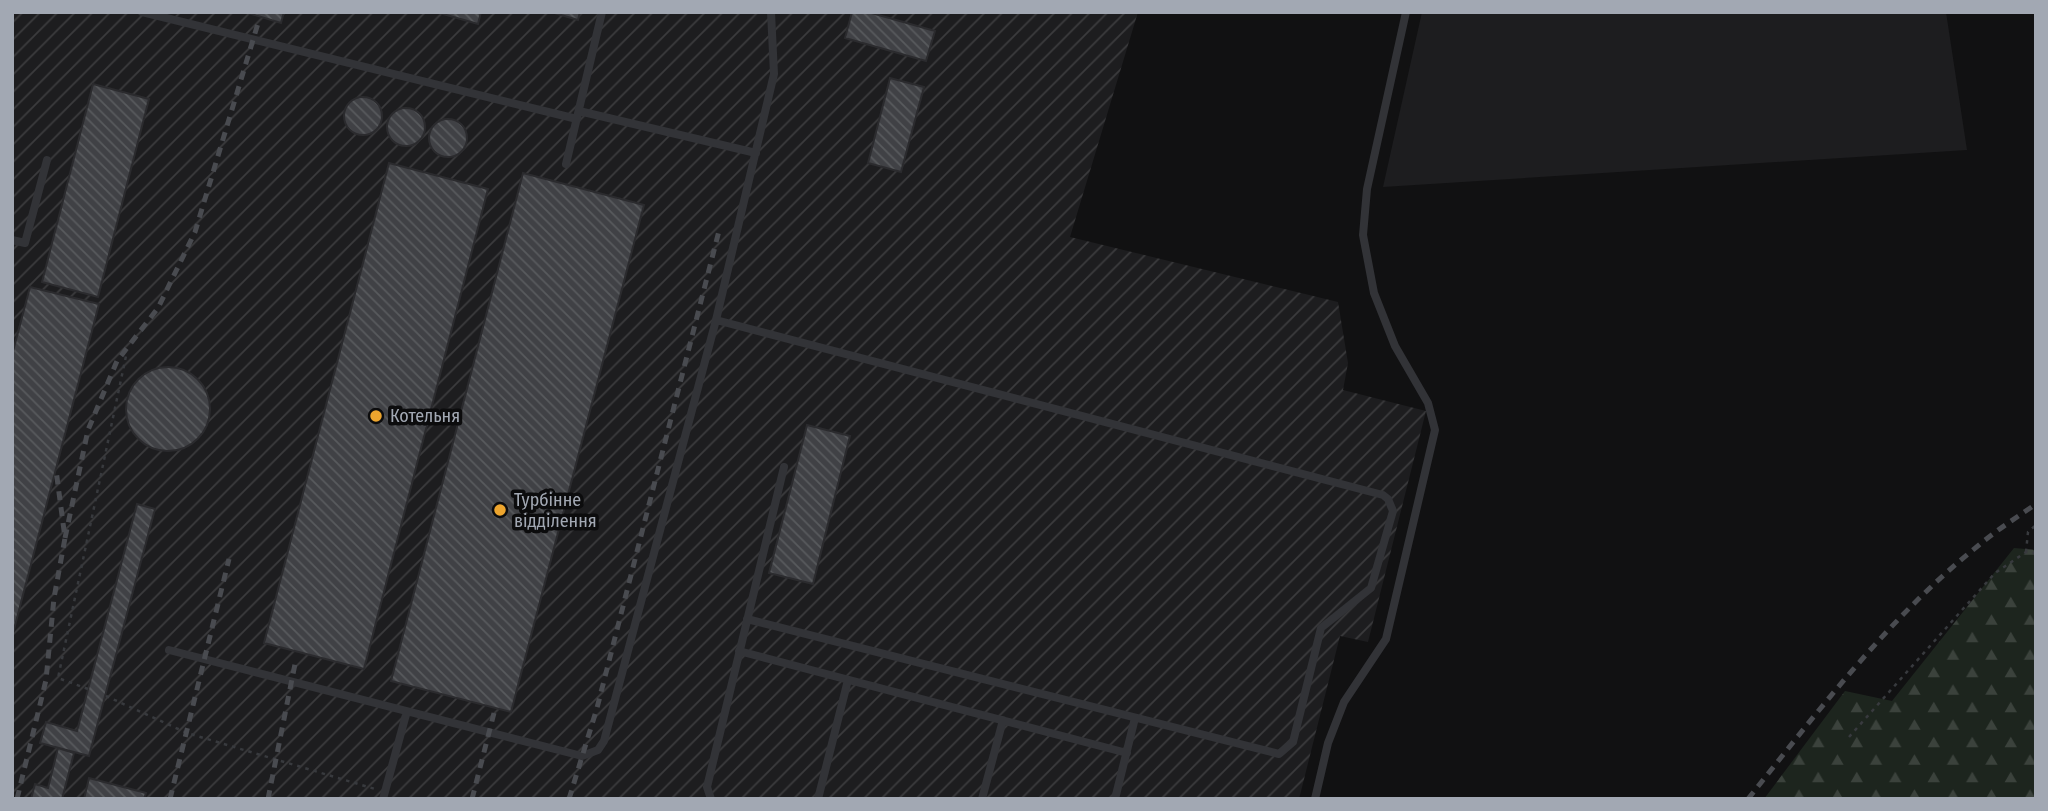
<svg xmlns="http://www.w3.org/2000/svg" width="2048" height="811" font-family="'Fira Sans Condensed',sans-serif">
  <style>
    .built { fill: #1d1d1f }
    .industrial { fill: url(#industrial-furrows) }
    .forest { fill: url(#forest-firs) }
    .building { fill: url(#building-back-hatch); stroke: #2b2b2e; stroke-width: 2 }
    .lines { fill: none; stroke-linecap: round; stroke-linejoin: round }
    .path { stroke: #383a3e; stroke-width: 2.5; stroke-dasharray: 3.5 5; stroke-linecap: butt }
    .lane { stroke: #323337; stroke-width: 8 }
    .rail { stroke: #494b50; stroke-width: 5; stroke-dasharray: 9 7; stroke-linecap: butt }
    .poi-dot { fill: #eda52e; stroke: #0c0c0d; stroke-width: 2.5 }
    .labels { text-anchor: middle; dominant-baseline: central; stroke-width: 7; stroke-linejoin: round; paint-order: stroke }
    .poi-label { font-size: 18px; fill: #a2a8b3; stroke: #0c0c0d; text-anchor: start }
  </style>
  <defs>
    <pattern id="industrial-furrows" width="10" height="10" patternUnits="userSpaceOnUse" patternTransform="scale(1.75)"><rect width="10" height="10" fill="#1d1d1f"/><path d="M-1 1l2-2M0 10L10 0M9 11l2-2" fill="none" stroke="#3b3b3d"/></pattern>
    <pattern id="forest-firs" width="22" height="20" patternUnits="userSpaceOnUse" patternTransform="scale(1.75)"><rect width="22" height="20" fill="#1d251e"/><path d="M5 1l3.5 6h-7zM16 11l3.5 6h-7z" fill="#3b423c"/></pattern>
    <pattern id="building-back-hatch" width="6" height="6" patternUnits="userSpaceOnUse" patternTransform="scale(1.75)"><rect width="6" height="6" fill="#404145"/><path d="M-1 5l2 2M0 0l6 6M5-1l2 2" fill="none" stroke="#585a5d"/></pattern>
  </defs>
  <rect width="100%" height="100%" fill="#111112"/>
  <path class="built" d="M1422 12H1946L1967 150 1383 187Z"/>
  <path class="industrial" d="M12 12H1138L1070 237 1338 302 1348 363 1343 390 1426 411 1368 642 1340 636 1299 799H12Z"/>
  <path class="forest" d="M2014 548 2036 550V799H1764L1845 691 1892 701Z"/>
  <path class="building" d="M245 12H284L281 23Z
    M436 12H481L478 24Z
    M551 12H580L578 20Z
    M852 12H868L935 31 926 61 845 38Z
    M890 78 924 87 901 172 868 163Z
    M93 84 149 99 98 297 42 282Z
    M344 116a19 19 0 1 1 38 0a19 19 0 1 1-38 0Z
    M387 127a19 19 0 1 1 38 0a19 19 0 1 1-38 0Z
    M429 138a19 19 0 1 1 38 0a19 19 0 1 1-38 0Z
    M389 163 488 189 364 669 264 643Z
    M523 173 644 205 511 712 391 681Z
    M30 287 99 304 12 637V355Z
    M126 409a42 42 0 1 1 84 0a42 42 0 1 1-84 0Z
    M807 425 850 436 813 584 769 573Z
    M137 504 155 509 89 756 40 743 46 722 77 731Z
    M58 748 74 753 62 799H31L35 784 48 788Z
    M89 778 146 793 144 799H84Z"/>
  <g class="lines">
    <path class="path" d="M2026 552 2028 532 2036 525
      M88 689 58 678 126 356
      M106 696 187 733 375 789
      M1849 737 1995 573 2026 552 2036 553"/>
    <path class="lane" d="M142 12 577 119
      M579 111 756 153
      M566 164 602 12
      M12 240 25 243 47 160
      M716 320 1383 495 1388 499 1393 511 1371 588 1321 628 1293 742 1279 754 747 619
      M169 650 582 756 598 750 604 741 716 320 774 74 771 12
      M739 651 1127 753
      M383 799 407 711
      M711 799 707 787 784 467
      M818 799 848 680
      M982 799 1003 720
      M1115 799 1135 718
      M1315 799 1328 743 1344 702 1386 639 1435 430 1428 403 1395 346 1374 293 1363 235 1367 189 1406 12"/>
    <path class="rail" d="M65 538 88 430 117 361 158 308 195 232 259 20
      M17 799 46 680 54 598 65 538 56 470
      M170 799 229 559
      M268 799 295 664
      M472 799 494 713
      M569 799 597 708 720 227
      M1748 799C1819 710 1890 616 1979 545 1997 530 2017 517 2036 504"/>
  </g>
  <g class="poi-dot">
    <circle cx="376" cy="416" r="7"/>
    <circle cx="500" cy="510" r="7"/>
  </g>
  <g class="labels">
    <g class="poi-label">
      <text x="390" y="416">Котельня</text>
      <text x="514" y="500">Турбінне<tspan x="514" dy="21">відділення</tspan></text>
    </g>
  </g>
  <rect width="2048" height="811" fill="none" stroke="#a2a8b3" stroke-width="28"/>
</svg>
